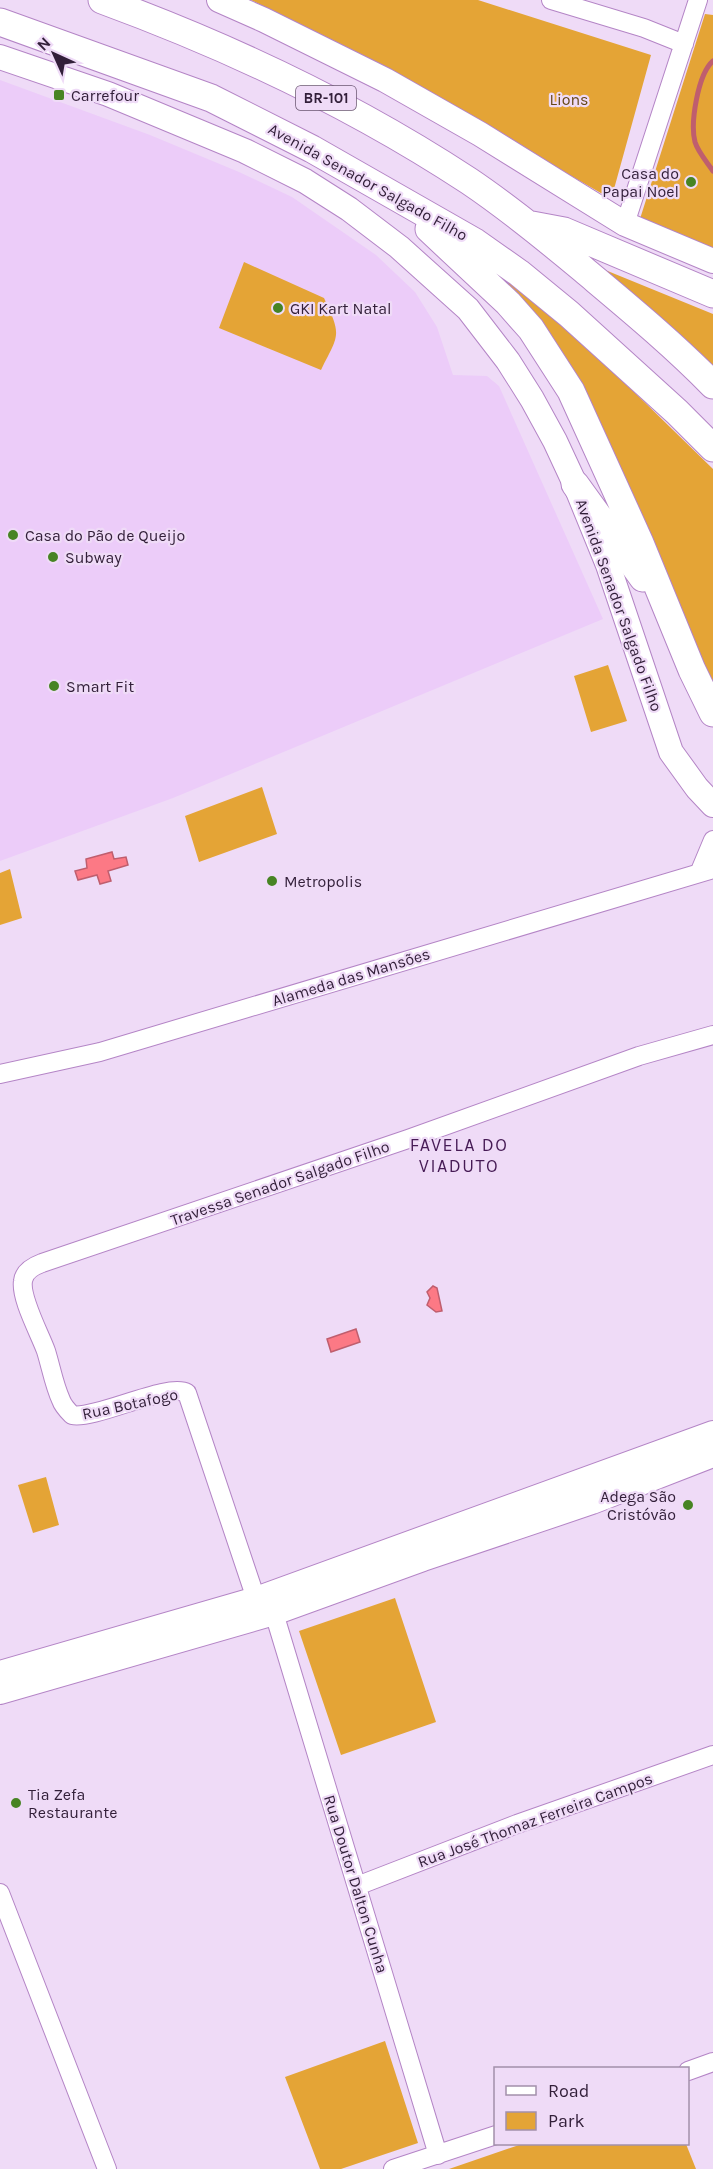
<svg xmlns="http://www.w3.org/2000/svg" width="713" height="2169" font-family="Karla,sans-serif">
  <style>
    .built { fill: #ecccf9 }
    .green { fill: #e4a436 }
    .water { fill: #fc7985; stroke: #bf5e6e; stroke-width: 1.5 }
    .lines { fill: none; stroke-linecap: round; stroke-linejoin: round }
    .stream { stroke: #bf5e6e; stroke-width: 5 }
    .minor-casing { stroke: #b485c6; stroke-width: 20 }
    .major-casing { stroke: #b485c6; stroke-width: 26 }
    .highway-casing { stroke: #b485c6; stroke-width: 29 }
    .minor { stroke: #fff; stroke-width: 18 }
    .major { stroke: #fff; stroke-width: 24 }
    .highway { stroke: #fff; stroke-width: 27 }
    .poi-dot { fill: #478423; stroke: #efdbf7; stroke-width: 2 }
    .labels { text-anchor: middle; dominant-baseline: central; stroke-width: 4.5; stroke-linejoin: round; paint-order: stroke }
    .shield { fill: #efdbf7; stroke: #6b5772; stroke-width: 1.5 }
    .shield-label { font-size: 15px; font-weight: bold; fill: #321f39 }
    .poi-label { font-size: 16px; fill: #321f39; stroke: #efdbf7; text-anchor: start }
    .park-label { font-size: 16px; fill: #664817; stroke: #efdbf7 }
    .street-label { font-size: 16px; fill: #321f39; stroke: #efdbf7 }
    .neighbourhood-label { font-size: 18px; letter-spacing: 1.5px; fill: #461b55; stroke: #efdbf7 }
  </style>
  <rect width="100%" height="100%" fill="#efdbf7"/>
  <path class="built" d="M0 80 150 135 239 172 292 197 376 255 415 292 437 327 453 375 487 376 499 386 603 619 173 798 0 861Z"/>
  <path class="green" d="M251 0H478L651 55 614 189 606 196 365 57Z
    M705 14 713 15V248L639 222Z
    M244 262 324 298C342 336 339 334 321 370L219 328Z
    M588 263 713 314V378Z
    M508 269 713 469V690L498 279Z
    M608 665 627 721 591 732 574 676Z
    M262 787 277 834 199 862 185 816Z
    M10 869 22 918 0 925V873Z
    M46 1477 59 1525 33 1533 18 1485Z
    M395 1598 436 1722 341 1755 299 1631Z
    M385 2041 418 2143 341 2169H320L285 2077Z
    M522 2144H686L696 2169H449Z"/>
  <path class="water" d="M112 852 114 859 126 857 128 865 108 871 111 881 100 884 97 875 78 880 75 871 87 868 86 859Z
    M433 1286 437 1288 442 1311 436 1312 427 1305 430 1298 427 1292Z
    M356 1329 360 1342 331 1352 327 1339Z"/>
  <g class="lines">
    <path class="stream" d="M713 61C698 74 690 123 695 142 698 152 707 162 713 171"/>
    <g class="minor-casing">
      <path id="minor" d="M551 0 644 28 684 44
        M625 224 698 0
        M700 871 713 840
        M0 1074 100 1052 713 869
        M256 1599 187 1393C168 1382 95 1420 72 1415 68 1411 63 1406 61 1400 54 1385 51 1367 46 1351 40 1334 20 1298 23 1281 24 1271 34 1266 42 1263L408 1139 639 1056 713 1035
        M274 1613 438 2155
        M357 1886 517 1824 713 1755
        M0 1893 107 2169
        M688 2071 713 2062
        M393 2169 496 2135"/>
    </g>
    <g class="major-casing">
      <path id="major" d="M219 0 264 20 385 80 480 134 625 224 713 261
        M0 57 108 94 245 151 305 181 349 209 399 247 468 309 508 361 532 399 555 441 575 484 608 565 671 752 697 788 713 805
        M0 1673 256 1599 713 1433
        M0 1692 274 1613 423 1559 592 1502 713 1455"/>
    </g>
    <g class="highway-casing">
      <path id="highway" d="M102 0C230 47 355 106 469 181 509 208 547 239 584 270 628 307 673 344 713 385
        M0 22 211 98 312 149 475 242 519 273 569 314 677 412 713 448
        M532 225 564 231 713 294
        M429 229 508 303 531 329 571 391 640 543 692 670 713 713
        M575 484 643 578"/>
    </g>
    <use href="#minor" class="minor"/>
    <use href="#major" class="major"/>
    <use href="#highway" class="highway"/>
  </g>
  <g class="poi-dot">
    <rect x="53" y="89" width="12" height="12" rx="3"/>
    <circle cx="691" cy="182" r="6"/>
    <circle cx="278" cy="308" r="6"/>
    <circle cx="13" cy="535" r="6"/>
    <circle cx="53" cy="557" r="6"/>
    <circle cx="54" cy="686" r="6"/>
    <circle cx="272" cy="881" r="6"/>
    <circle cx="688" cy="1505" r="6"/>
    <circle cx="16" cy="1803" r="6"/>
  </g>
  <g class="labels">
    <rect class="shield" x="296" y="86" width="60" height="24" rx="4.5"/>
    <g class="shield-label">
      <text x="326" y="98">BR-101</text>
    </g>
    <g class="poi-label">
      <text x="71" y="95">Carrefour</text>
      <text x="679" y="173" text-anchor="end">Casa do<tspan x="679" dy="18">Papai Noel</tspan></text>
      <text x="290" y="308">GKI Kart Natal</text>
      <text x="25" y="535">Casa do Pão de Queijo</text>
      <text x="65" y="557">Subway</text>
      <text x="66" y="686">Smart Fit</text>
      <text x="284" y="881">Metropolis</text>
      <text x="676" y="1496" text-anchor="end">Adega São<tspan x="676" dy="18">Cristóvão</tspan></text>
      <text x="28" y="1794">Tia Zefa<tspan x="28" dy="18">Restaurante</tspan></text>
    </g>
    <g class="park-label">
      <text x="569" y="99">Lions</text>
    </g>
    <g class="street-label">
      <text transform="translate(368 182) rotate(29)">Avenida Senador Salgado Filho</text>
      <text transform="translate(619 605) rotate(70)">Avenida Senador Salgado Filho</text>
      <text transform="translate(351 977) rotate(-17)">Alameda das Mansões</text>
      <text transform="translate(280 1183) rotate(-19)">Travessa Senador Salgado Filho</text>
      <text transform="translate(130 1404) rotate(-12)">Rua Botafogo</text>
      <text transform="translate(535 1820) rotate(-20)">Rua José Thomaz Ferreira Campos</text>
      <text transform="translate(356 1884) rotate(73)">Rua Doutor Dalton Cunha</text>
    </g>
    <g class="neighbourhood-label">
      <text x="459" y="1145">FAVELA DO<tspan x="459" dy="21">VIADUTO</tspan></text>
    </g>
  </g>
  <rect x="494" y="2067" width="195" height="78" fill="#efdbf7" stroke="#a390ab" stroke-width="1.5"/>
  <rect x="506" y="2086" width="30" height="9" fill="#ffffff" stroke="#a390ab" stroke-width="1.5"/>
  <text x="548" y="2097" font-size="18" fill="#321f39">Road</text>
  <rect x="506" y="2112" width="30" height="18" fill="#e4a436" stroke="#a390ab" stroke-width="1.5"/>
  <text x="548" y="2127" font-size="18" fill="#321f39">Park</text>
  <g transform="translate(54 54) rotate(315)" stroke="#efdbf7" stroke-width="4.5" paint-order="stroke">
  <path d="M0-4.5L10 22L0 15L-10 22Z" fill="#321f39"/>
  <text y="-9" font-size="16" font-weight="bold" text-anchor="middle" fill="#321f39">N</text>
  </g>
</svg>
